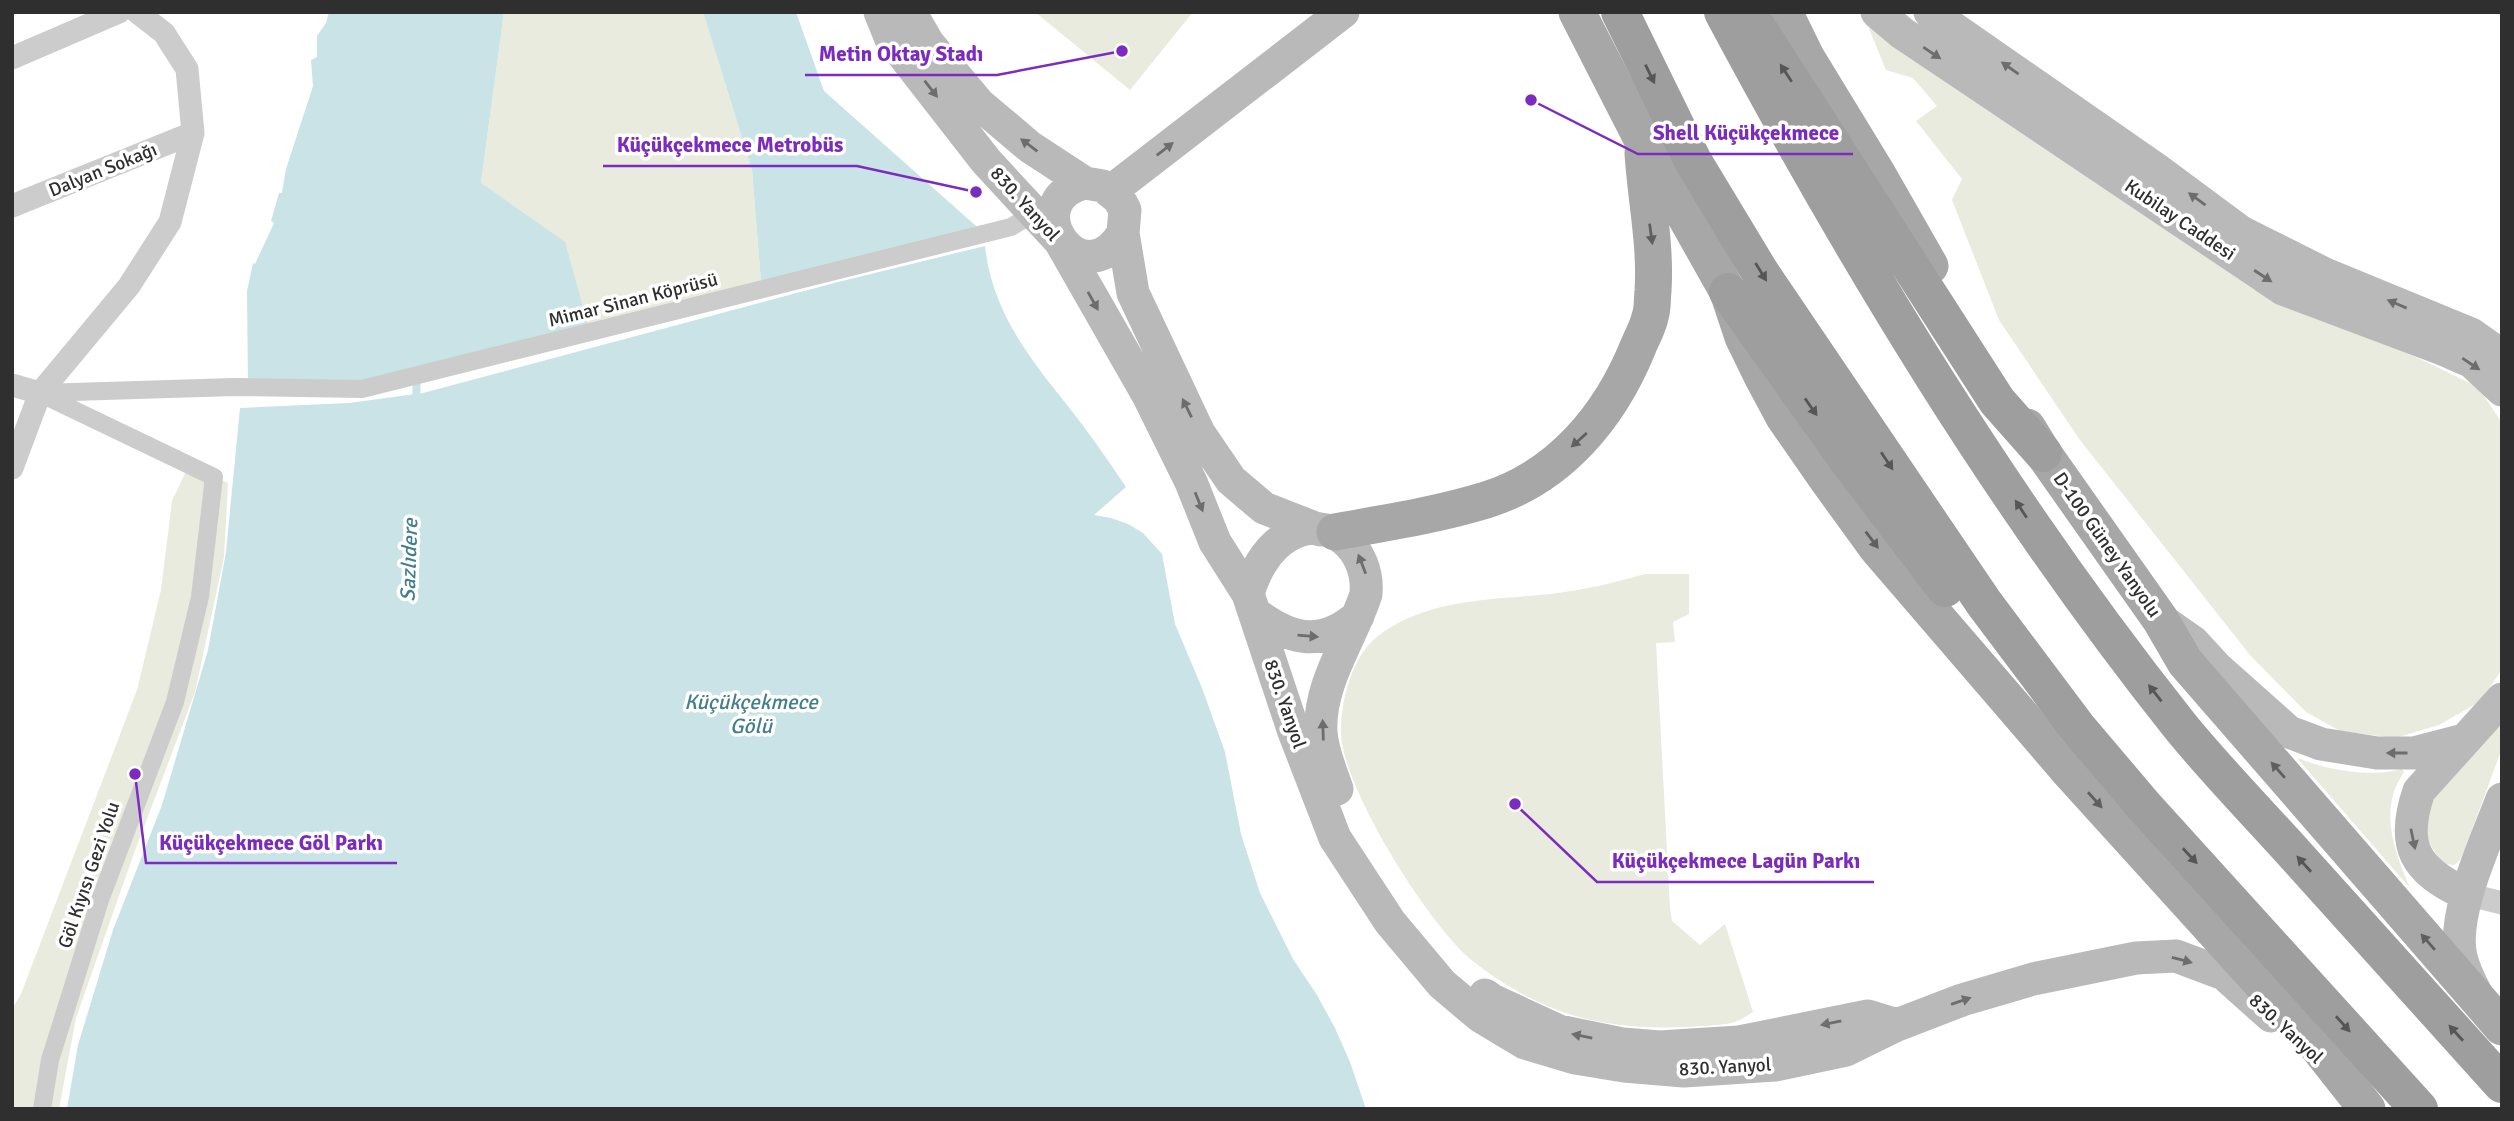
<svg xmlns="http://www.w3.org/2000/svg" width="2514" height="1121" font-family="Signika,sans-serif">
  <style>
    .green { fill: #e8ebde }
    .water { fill: #c9e3e7 }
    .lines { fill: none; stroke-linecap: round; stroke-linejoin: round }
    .stream { stroke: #c9e3e7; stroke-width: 8 }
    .pedestrian { stroke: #ccc; stroke-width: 18 }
    .minor { stroke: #ccc; stroke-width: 23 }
    .secondary { stroke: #b9b9b9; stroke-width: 33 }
    .primary { stroke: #a7a7a7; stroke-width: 37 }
    .trunk { stroke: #9e9e9e; stroke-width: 38 }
    .oneway { fill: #6d6d6d }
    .oneway2 { fill: #565656 }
    .oneway3 { fill: #5f5f5f }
    .labels { text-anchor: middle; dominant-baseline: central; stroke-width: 7; stroke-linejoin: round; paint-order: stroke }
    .street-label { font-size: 19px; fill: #2f2f2f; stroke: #fff }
    .water-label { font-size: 21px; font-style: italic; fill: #437f8b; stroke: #fff }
    .leader { fill: none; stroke: #7b2cbf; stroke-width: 2.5 }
    .callout-dot { fill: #7b2cbf; stroke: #fff; stroke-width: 2.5 }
    .callout-label { font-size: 21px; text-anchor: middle; font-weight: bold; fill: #7b2cbf; stroke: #fff; stroke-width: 7; stroke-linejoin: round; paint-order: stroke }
  </style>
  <rect width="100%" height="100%" fill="#fff"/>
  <path class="green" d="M504 12H703L752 170 761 282 590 332 481 183Z
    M1035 12H1193L1130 90Z
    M1868 26 2253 289 2418 358 2478 387 2502 423V669L2481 701 2439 725 2395 738 2340 731 2306 712 2250 655 2080 440 1999 320 1952 200 1962 179 1916 121 1937 106 1913 78 1886 70Z
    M189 465 228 483 224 557 195 692 133 856 76 1018 59 1109H12V1009L21 994 137 690 161 590 172 501Z
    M1645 574H1689V614L1673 622 1675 642 1656 643 1670 908 1672 921 1700 945 1725 924 1753 1012C1748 1015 1741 1020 1735 1022 1725 1025 1713 1025 1703 1026 1659 1029 1615 1028 1572 1015 1538 1005 1502 984 1474 962 1431 929 1341 786 1341 732 1341 699 1352 656 1378 636 1427 598 1493 600 1551 594 1583 590 1614 583 1645 574Z
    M2502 723V748L2466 846 2460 860 2454 865 2445 864 2440 860 2429 843 2427 832 2429 804Z
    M2297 758C2328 770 2369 778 2402 769L2404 772C2378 810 2394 850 2410 888Z"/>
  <path class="water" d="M329 12H504L481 183 565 242 590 332 362 389 248 387 247 291 253 263 255 264 274 223 271 221 279 193H282L286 169 313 86 311 60 317 57V36L326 23Z
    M703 12H796L824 91 985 234 761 282 752 170Z
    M985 246C992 310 1027 355 1067 405 1088 431 1107 459 1126 487L1094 515 1111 518 1128 524 1143 533 1162 554 1175 624 1202 688 1225 752 1241 834 1260 893 1293 959 1317 995 1335 1028 1350 1062 1366 1109H67L78 1045 113 930 162 805 208 650 226 552 240 408 349 403 423 393 838 282Z"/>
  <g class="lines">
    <path class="stream" d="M416 403 417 374"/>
    <path class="pedestrian" d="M40 393 234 387 362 389 1011 227 1034 213
      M42 1109 50 1060 100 900 175 702 200 597 214 477 43 395"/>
    <path class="minor" d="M12 58 119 12
      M12 206 193 133
      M12 385 40 393
      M12 468 40 393 129 286 170 222 193 133 187 69 164 33 137 12
      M2466 894 2502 903"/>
    <path class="secondary" d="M880 12 891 39 986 161 1060 241 1148 395 1191 482 1215 542 1248 594 1294 732 1335 838 1390 922 1442 984 1480 1016 1525 1043 1575 1058 1624 1066 1684 1071 1775 1065 1846 1050 1897 1025 1962 1000 2033 979 2136 958 2176 956 2224 974 2271 1016
      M910 12 928 43 979 104 1030 147 1085 183 1103 186 1119 199 1125 210 1123 233 1133 293 1199 433 1231 480 1264 508 1320 530
      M1877 12 1902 33 2283 289 2440 348 2472 362 2502 390
      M1930 12 2156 169 2241 232 2325 274 2471 334 2502 356
      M1085 183C1013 201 1082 301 1123 233
      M1111 191 1343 12
      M1248 594C1254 572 1267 548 1288 536 1330 512 1370 550 1366 594 1352 638 1318 684 1321 732 1322 751 1331 771 1337 789
      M1256 614C1292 641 1322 647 1358 616
      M2163 621 2193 642 2216 667 2289 732 2321 744 2377 753H2414L2464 740
      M2466 894C2415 871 2400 846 2419 791L2502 699
      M2476 993C2470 982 2464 969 2461 957 2451 914 2487 840 2502 799
      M1485 995 1492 1000 1559 1031 1622 1044 1660 1047 1739 1042 1868 1016 1897 1025"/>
    <path class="primary" d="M1577 12 1643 141 1728 292 1743 337 1762 376 1784 417 1827 479 1877 548 2068 770 2311 1038 2367 1109
      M1784 12 1806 57 1878 175 1930 266
      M2027 427 2043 453 2160 619 2185 662 2502 1027
      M1335 532C1385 523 1437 515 1486 500 1560 477 1610 416 1638 347 1642 337 1648 327 1650 317 1653 309 1652 299 1653 291 1656 244 1646 200 1643 153"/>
    <path class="trunk" d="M1620 12 1693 161 1760 272 1984 603 2077 727 2144 806 2419 1109
      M1723 12C1856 261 2004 505 2180 726 2215 769 2254 809 2292 851 2362 928 2432 1006 2502 1084
      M1756 26 1997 401 2043 453
      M1728 292 1847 459 1945 588"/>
  </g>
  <defs><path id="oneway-solid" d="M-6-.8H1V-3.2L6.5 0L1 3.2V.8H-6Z" transform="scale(1.75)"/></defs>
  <g class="oneway">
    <use href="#oneway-solid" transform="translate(1932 53) rotate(34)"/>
    <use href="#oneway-solid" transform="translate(2010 68) rotate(-145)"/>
    <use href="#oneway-solid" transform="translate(931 89) rotate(52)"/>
    <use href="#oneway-solid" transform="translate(1029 145) rotate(-143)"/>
    <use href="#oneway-solid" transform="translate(1165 149) rotate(-38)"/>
    <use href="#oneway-solid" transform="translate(2197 199) rotate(-144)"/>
    <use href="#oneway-solid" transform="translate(2263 276) rotate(33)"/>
    <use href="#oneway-solid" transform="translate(1093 301) rotate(61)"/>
    <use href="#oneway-solid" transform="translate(2397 304) rotate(-157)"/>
    <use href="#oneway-solid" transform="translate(2471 364) rotate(34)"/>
    <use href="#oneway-solid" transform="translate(1187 408) rotate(-116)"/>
    <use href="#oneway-solid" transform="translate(1199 502) rotate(68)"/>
    <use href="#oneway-solid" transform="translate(1362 564) rotate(-111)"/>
    <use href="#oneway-solid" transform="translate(1308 636) rotate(5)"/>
    <use href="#oneway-solid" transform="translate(1323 730) rotate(-92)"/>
    <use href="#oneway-solid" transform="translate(2397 753) rotate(-180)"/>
    <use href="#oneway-solid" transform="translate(2413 839) rotate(78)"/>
    <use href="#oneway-solid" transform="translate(2182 960) rotate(15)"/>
    <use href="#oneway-solid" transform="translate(1961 1001) rotate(-19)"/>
    <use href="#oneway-solid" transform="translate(1831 1023) rotate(169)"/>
    <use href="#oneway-solid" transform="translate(1582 1036) rotate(-168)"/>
  </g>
  <g class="oneway2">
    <use href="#oneway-solid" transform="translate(1786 73) rotate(-123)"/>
    <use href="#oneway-solid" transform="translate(1650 74) rotate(64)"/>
    <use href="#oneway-solid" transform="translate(1761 272) rotate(58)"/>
    <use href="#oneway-solid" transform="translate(1811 407) rotate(55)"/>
    <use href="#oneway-solid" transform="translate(1887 461) rotate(56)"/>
    <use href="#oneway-solid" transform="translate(2021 509) rotate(-123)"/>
    <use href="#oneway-solid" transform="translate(2155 693) rotate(-128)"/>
    <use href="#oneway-solid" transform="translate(2190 856) rotate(47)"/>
    <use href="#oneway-solid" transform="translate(2304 864) rotate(-132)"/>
    <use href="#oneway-solid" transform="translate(2343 1024) rotate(48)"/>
    <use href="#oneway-solid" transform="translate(2456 1033) rotate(-132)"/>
  </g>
  <g class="oneway3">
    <use href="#oneway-solid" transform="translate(1651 234) rotate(82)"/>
    <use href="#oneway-solid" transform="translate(1579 440) rotate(138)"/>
    <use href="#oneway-solid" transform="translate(1872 540) rotate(53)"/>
    <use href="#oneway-solid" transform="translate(2278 770) rotate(-131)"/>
    <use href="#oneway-solid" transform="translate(2095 800) rotate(48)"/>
    <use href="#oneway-solid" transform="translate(2428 942) rotate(-131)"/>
  </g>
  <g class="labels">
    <g class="street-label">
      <text transform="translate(103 170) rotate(-22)">Dalyan Sokağı</text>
      <text transform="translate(1025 204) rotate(48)">830. Yanyol</text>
      <text transform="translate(2180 220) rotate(34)">Kubilay Caddesi</text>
      <text transform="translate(633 300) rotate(-14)">Mimar Sinan Köprüsü</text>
      <text transform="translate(2107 545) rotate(55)">D-100 Güney Yanyolu</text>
      <text transform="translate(1285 704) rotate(71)">830. Yanyol</text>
      <text transform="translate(89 875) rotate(-71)">Göl Kıyısı Gezi Yolu</text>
      <text transform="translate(2286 1029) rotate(43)">830. Yanyol</text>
      <text transform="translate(1725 1067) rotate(-3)">830. Yanyol</text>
    </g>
    <g class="water-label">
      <text transform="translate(409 560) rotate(-88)">Sazlıdere</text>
      <text x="751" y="702">Küçükçekmece<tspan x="751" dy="24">Gölü</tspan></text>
    </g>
  </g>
  <path class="leader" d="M1122 51L997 75H805M1531 100L1638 154H1853M976 192L857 166H603M135 774L146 863H397M1515 804L1597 882H1874"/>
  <g class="callout-dot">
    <circle cx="1122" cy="51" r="7"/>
    <circle cx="1531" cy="100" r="7"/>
    <circle cx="976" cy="192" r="7"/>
    <circle cx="135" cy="774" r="7"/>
    <circle cx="1515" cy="804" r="7"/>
  </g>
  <g class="callout-label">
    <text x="901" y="61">Metin Oktay Stadı</text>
    <text x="1746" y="140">Shell Küçükçekmece</text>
    <text x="730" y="152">Küçükçekmece Metrobüs</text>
    <text x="271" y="850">Küçükçekmece Göl Parkı</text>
    <text x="1736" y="868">Küçükçekmece Lagün Parkı</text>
  </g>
  <rect width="2514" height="1121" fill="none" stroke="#2f2f2f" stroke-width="28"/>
</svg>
